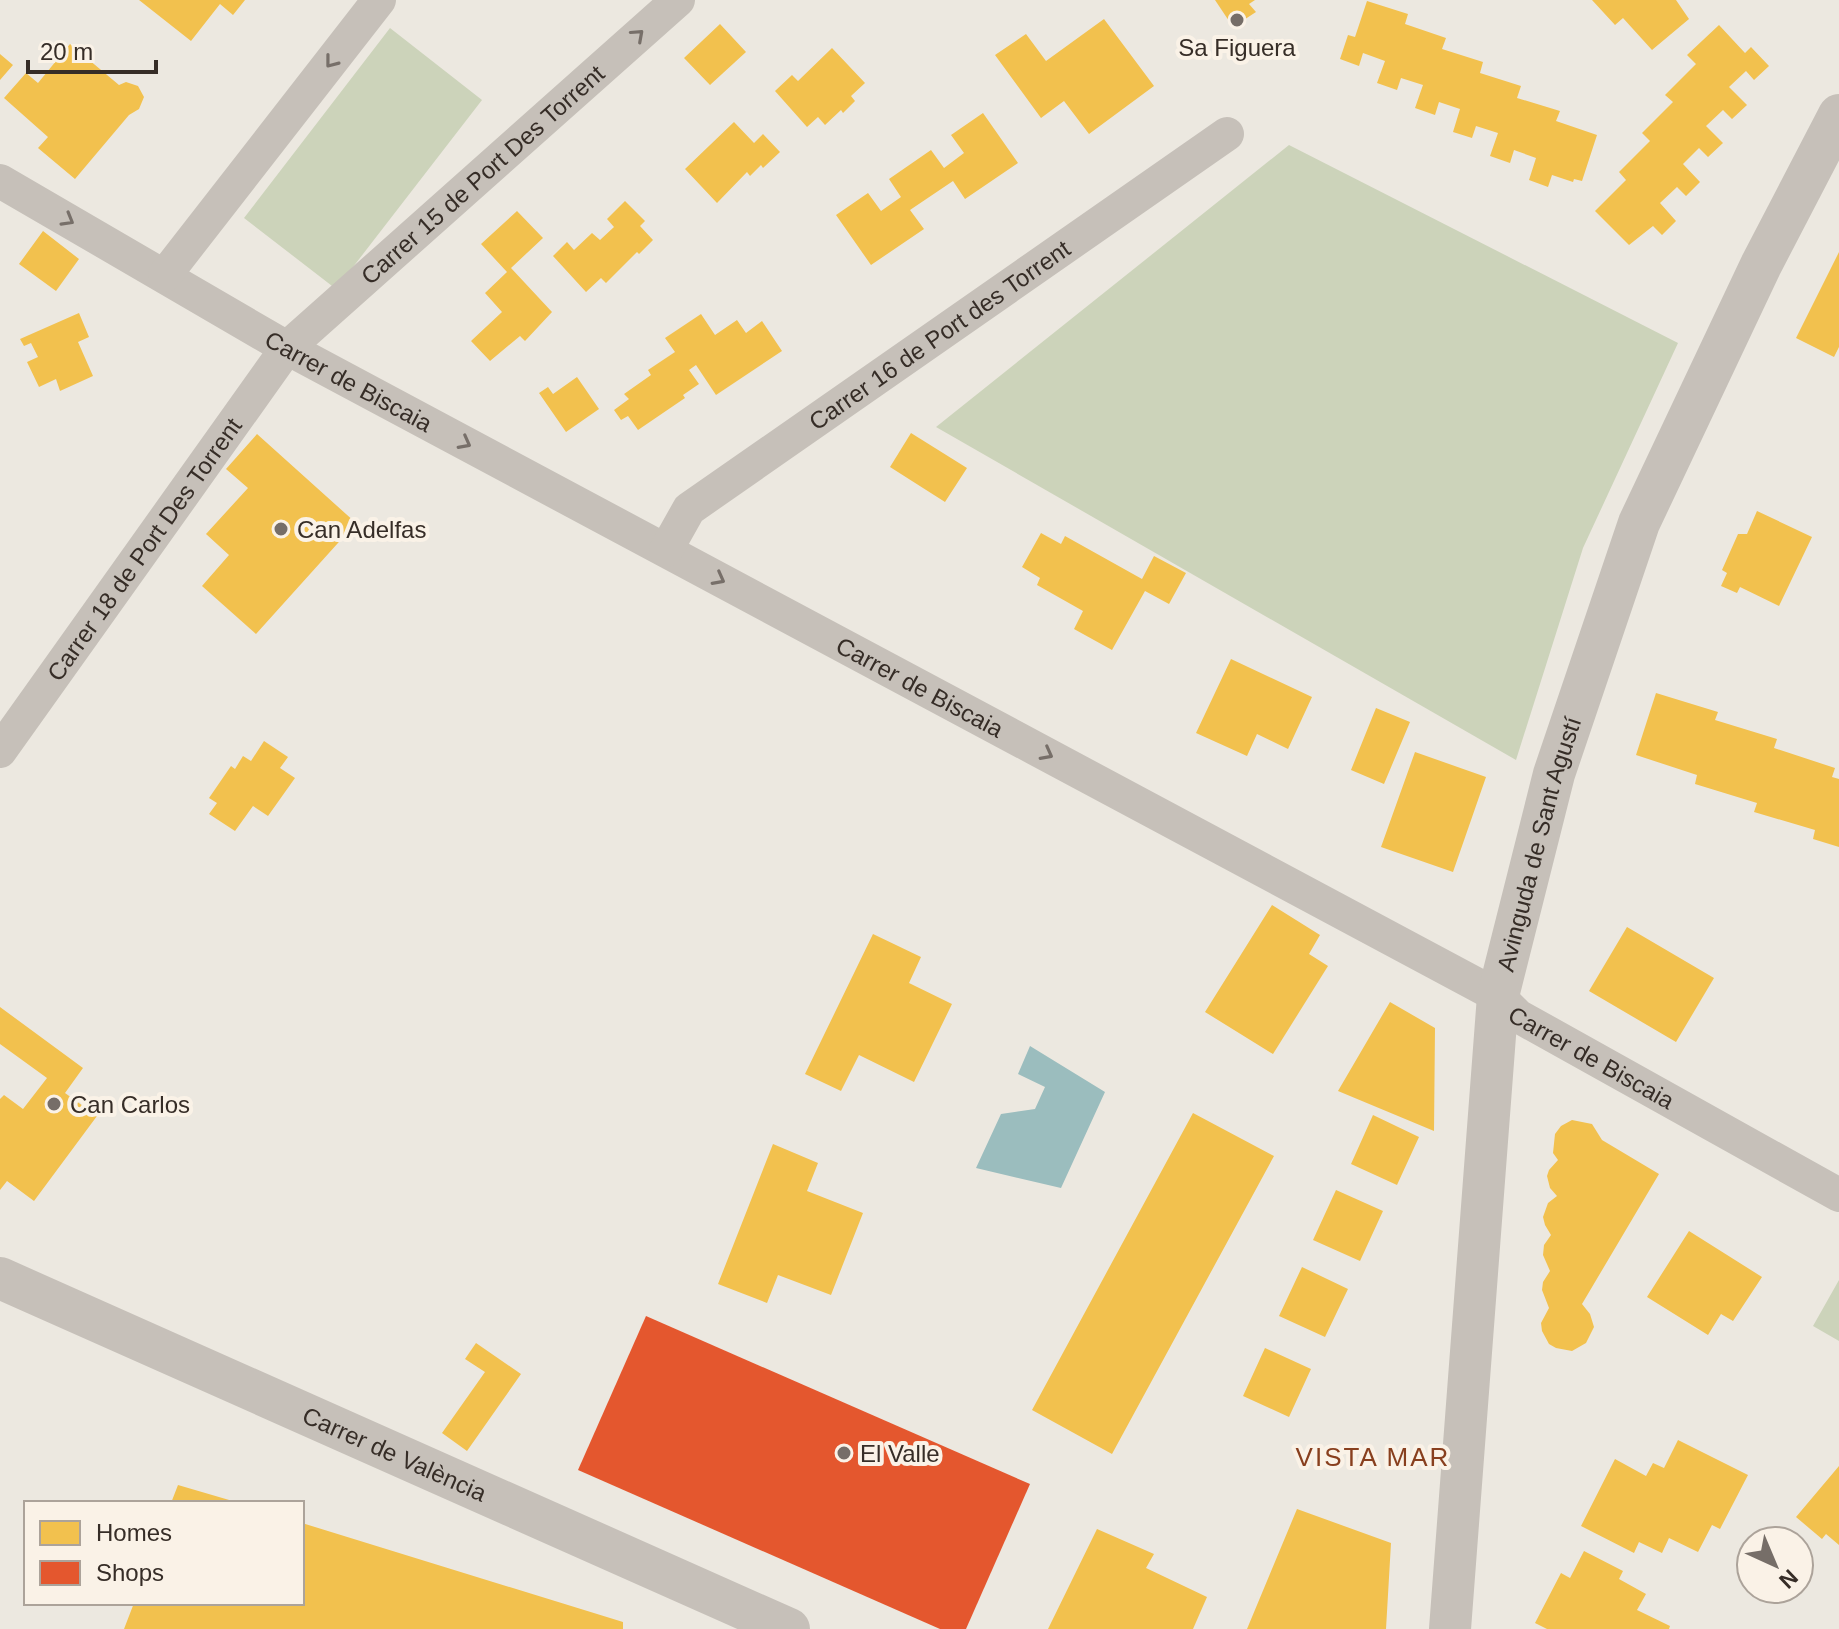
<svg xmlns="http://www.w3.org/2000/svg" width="1839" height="1629" font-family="Arial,sans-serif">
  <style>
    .green { fill: #ccd3ba }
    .water { fill: #9bbdbe }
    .homes { fill: #f2c14e }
    .shops { fill: #e4572e }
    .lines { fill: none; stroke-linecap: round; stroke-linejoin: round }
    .minor { stroke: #c6c0b9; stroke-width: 34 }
    .tertiary { stroke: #c6c0b9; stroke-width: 42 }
    .oneway { stroke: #776f69 }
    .poi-dot { fill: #766e68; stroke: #faf2e7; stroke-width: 3 }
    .labels { text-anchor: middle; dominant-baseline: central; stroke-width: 8; stroke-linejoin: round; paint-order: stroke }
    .poi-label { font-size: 24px; fill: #362d27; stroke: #faf2e7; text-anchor: start }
    .street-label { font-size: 24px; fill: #362d27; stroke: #faf2e7 }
    .neighbourhood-label { font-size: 26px; letter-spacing: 2px; fill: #883f1e; stroke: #faf2e7 }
  </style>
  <rect width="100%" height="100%" fill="#ece8e0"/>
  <path class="green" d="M390 28 482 100 336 289 244 218Z
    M1289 145 1678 343 1583 548 1516 760 936 427Z
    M1839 1280V1341L1813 1326Z"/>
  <path class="water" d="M1030 1046 1105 1092 1061 1188 976 1168 1001 1114 1035 1109 1045 1087 1018 1074Z"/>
  <path class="homes" d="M139 0H245L233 15 220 4 191 41Z
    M1215 0H1255L1249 4 1256 12 1233 27Z
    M1592 0H1676L1689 19 1652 50 1623 18 1615 25Z
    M1367 1 1408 14 1405 24 1446 38 1442 49 1483 62 1480 73 1521 86 1517 98 1560 111 1556 121 1597 135 1582 181 1574 179 1573 182 1552 175 1548 187 1529 180 1536 158 1514 150 1510 163 1490 156 1498 133 1476 126 1472 138 1453 132 1460 109 1439 102 1435 115 1415 108 1423 85 1401 78 1397 90 1377 83 1385 61 1363 53 1359 66 1340 59 1348 35 1355 37Z
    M1104 19 1154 86 1089 134 1064 101 1041 118 995 55 1026 34 1046 61Z
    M720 24 746 52 710 85 684 58Z
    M1719 25 1745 53 1751 47 1769 66 1754 80 1746 71 1729 87 1747 105 1732 119 1723 110 1706 126 1723 143 1708 157 1699 148 1683 164 1700 182 1686 196 1677 187 1660 203 1676 221 1662 235 1653 226 1629 245 1595 211 1626 180 1619 172 1650 141 1642 133 1673 102 1665 95 1696 64 1687 55Z
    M70 44 119 85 126 82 138 86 144 97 139 109 129 115 75 179 38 148 48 137 4 98 26 73 38 83Z
    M832 48 865 83 851 96 855 101 843 113 841 110 825 125 818 117 807 127 775 91 792 75 798 81Z
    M0 54 13 65 0 80Z
    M983 113 1018 163 965 199 953 181 910 210 924 229 871 265 836 215 868 193 881 211 901 197 889 179 931 150 944 168 964 153 951 135Z
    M734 122 754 143 763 134 780 152 763 168 761 165 750 176 747 172 717 203 685 169Z
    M625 201 645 221 640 226 653 240 639 254 637 252 606 283 601 278 586 292 553 256 567 242 574 250 592 233 600 240 614 227 607 219Z
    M517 211 543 238 511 268 552 312 525 341 520 336 490 361 471 341 502 312 485 293 507 272 481 244Z
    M43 231 79 259 56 291 19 264Z
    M1839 252V347L1834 357 1796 338Z
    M79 313 89 337 78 342 93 376 60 391 56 379 39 387 27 362 38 357 31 343 24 346 20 339Z
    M701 314 715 335 737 320 746 333 762 321 782 351 716 395 696 365 689 370 699 384 683 395 685 398 638 430 628 416 621 420 614 410 629 399 624 394 651 375 648 370 675 352 665 338Z
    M577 377 599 409 566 432 539 393 548 387 553 394Z
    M911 433 967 468 945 502 890 467Z
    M257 434 356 523 256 634 202 586 229 555 206 534 248 488 226 469Z
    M1757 511 1812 537 1779 606 1740 587 1737 593 1721 586 1727 573 1722 570 1738 534H1747Z
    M1041 533 1061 544 1065 536 1142 579 1154 556 1186 573 1169 604 1145 591 1112 650 1074 629 1083 611 1037 585 1040 578 1022 567Z
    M1231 659 1312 697 1288 749 1257 734 1247 756 1196 733Z
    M1656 693 1718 712 1715 720 1777 739 1774 748 1835 768 1832 777 1839 779V847L1813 839 1815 830 1754 812 1757 803 1695 784 1697 775 1636 755Z
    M1376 708 1410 722 1384 784 1351 770Z
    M264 741 288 757 280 768 295 778 268 816 253 806 235 831 209 814 217 803 209 798 231 766 235 769 243 756 251 761Z
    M1415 752 1486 777 1453 872 1381 847Z
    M1272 905 1320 935 1309 954 1328 966 1273 1054 1205 1012Z
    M1627 927 1714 978 1676 1042 1589 991Z
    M873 934 921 957 909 983 952 1004 914 1082 859 1055 841 1091 805 1074Z
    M1390 1002 1435 1028 1434 1131 1338 1091Z
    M0 1007 83 1068 65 1093 97 1116 34 1201 7 1181 0 1190V1099L4 1095 23 1109 47 1078 0 1044Z
    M1193 1113 1274 1156 1112 1454 1032 1410Z
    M1373 1115 1419 1137 1397 1185 1351 1164Z
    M1572 1120 1592 1124 1602 1140 1659 1174 1582 1304 1590 1314 1594 1327 1586 1343 1572 1351 1556 1348 1549 1344 1542 1331 1541 1323 1549 1308 1542 1290 1543 1282 1550 1271 1543 1255 1544 1245 1551 1235 1545 1225 1543 1217 1548 1203 1557 1196 1550 1188 1547 1176 1549 1170 1558 1160 1553 1153 1555 1134 1561 1126Z
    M773 1144 818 1163 807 1191 863 1213 831 1295 778 1275 767 1303 718 1284Z
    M1336 1190 1383 1211 1360 1261 1313 1240Z
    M1689 1231 1762 1277 1733 1321 1721 1314 1708 1335 1647 1297Z
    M1302 1267 1348 1289 1325 1337 1279 1316Z
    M476 1343 521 1374 467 1451 442 1433 485 1372 465 1359Z
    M1265 1348 1311 1369 1289 1417 1243 1396Z
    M1678 1440 1748 1475 1720 1529 1712 1525 1698 1552 1669 1538 1662 1553 1639 1542 1634 1553 1581 1526 1615 1459 1646 1476 1653 1463 1664 1468Z
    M1839 1466V1545L1826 1534 1822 1539 1796 1517Z
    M178 1485 236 1502 235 1503H171Z
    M1297 1509 1391 1543 1386 1629H1247Z
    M302 1523 623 1622V1629H124L134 1603H302Z
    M1097 1529 1154 1554 1146 1568 1207 1597 1193 1629H1048Z
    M1584 1551 1623 1571 1619 1579 1646 1594 1637 1610 1670 1626 1669 1629H1547L1535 1623 1561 1573 1570 1578Z"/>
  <path class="shops" d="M646 1316 1030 1484 966 1629H940L578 1470Z"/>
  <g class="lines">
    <g class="minor">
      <path id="s1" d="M0 181 287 348 1498 996 1518 1016 1839 1195"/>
      <path d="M165 275 379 0"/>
      <path id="s2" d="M666 550 689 509 1227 134"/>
      <path id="s3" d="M0 751 287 348 678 0"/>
    </g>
    <g class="tertiary">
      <path id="s4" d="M0 1278 789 1629"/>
      <path id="s5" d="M1450 1629 1498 996 1554 774 1639 523 1761 265 1839 115"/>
    </g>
  </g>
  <defs><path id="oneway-chevron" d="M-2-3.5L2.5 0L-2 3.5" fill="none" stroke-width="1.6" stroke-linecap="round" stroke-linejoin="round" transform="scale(2)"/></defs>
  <g class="oneway">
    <use href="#oneway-chevron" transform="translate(638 35) rotate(-42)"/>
    <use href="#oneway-chevron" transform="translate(331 62) rotate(128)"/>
    <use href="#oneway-chevron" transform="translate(68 220) rotate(30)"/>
    <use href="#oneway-chevron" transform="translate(465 443) rotate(28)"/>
    <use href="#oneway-chevron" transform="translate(719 579) rotate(28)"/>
    <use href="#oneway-chevron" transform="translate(1047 754) rotate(28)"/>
  </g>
  <g class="poi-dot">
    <circle cx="1237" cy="20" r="8"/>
    <circle cx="281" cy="529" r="8"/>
    <circle cx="54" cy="1104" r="8"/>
    <circle cx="844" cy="1453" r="8"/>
  </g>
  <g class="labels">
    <g class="poi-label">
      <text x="1237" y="47" text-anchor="middle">Sa Figuera</text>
      <text x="297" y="529">Can Adelfas</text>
      <text x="70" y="1104">Can Carlos</text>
      <text x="860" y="1453">El Valle</text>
    </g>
    <g class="street-label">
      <text stroke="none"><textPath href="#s3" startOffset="756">Carrer 15 de Port Des Torrent</textPath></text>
      <text stroke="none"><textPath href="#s2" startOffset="352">Carrer 16 de Port des Torrent</textPath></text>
      <text stroke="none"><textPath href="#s1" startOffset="402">Carrer de Biscaia</textPath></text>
      <text stroke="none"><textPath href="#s3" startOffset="248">Carrer 18 de Port Des Torrent</textPath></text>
      <text stroke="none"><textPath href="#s1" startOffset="1050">Carrer de Biscaia</textPath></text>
      <text stroke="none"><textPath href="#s5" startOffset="792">Avinguda de Sant Agustí</textPath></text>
      <text stroke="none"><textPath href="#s1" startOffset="1818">Carrer de Biscaia</textPath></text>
      <text stroke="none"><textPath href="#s4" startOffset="432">Carrer de València</textPath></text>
    </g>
    <g class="neighbourhood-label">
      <text x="1373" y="1457">VISTA MAR</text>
    </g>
  </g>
  <rect x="24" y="1501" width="280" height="104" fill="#faf2e7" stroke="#aca39a" stroke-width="2"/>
  <rect x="40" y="1521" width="40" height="24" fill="#f2c14e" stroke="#aca39a" stroke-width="2"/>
  <text x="96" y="1541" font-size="24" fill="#362d27">Homes</text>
  <rect x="40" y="1561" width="40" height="24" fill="#e4572e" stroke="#aca39a" stroke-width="2"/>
  <text x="96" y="1581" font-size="24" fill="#362d27">Shops</text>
  <g transform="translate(1775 1565) rotate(136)"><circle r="38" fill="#faf2e7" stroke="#aca39a" stroke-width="2"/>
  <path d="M0-6L14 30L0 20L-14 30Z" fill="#766e68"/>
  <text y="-12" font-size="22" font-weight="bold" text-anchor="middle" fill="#362d27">N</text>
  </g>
  <path d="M28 60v12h128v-12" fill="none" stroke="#362d27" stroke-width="4"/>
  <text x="40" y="60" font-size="24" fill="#362d27" stroke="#faf2e7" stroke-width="6" paint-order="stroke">20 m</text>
</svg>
